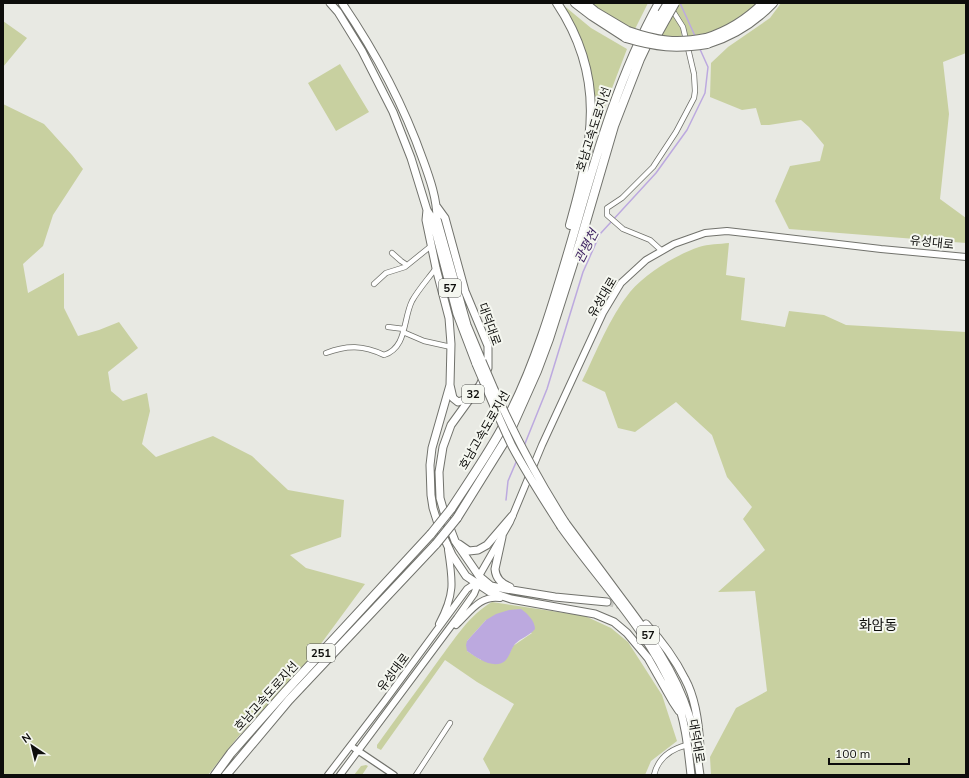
<svg xmlns="http://www.w3.org/2000/svg" width="969" height="778" font-family="Mulish,'Noto Sans KR',sans-serif">
  <style>
    .green { fill: #c8d0a0; fill-rule: evenodd }
    .water { fill: #bca9df }
    .lines { fill: none; stroke-linecap: round; stroke-linejoin: round }
    .stream { stroke: #bca9df; stroke-width: 1.5 }
    .primary-tunnel { stroke: #c7c8c3; stroke-width: 7; stroke-dasharray: 7 3.5; stroke-linecap: butt }
    .minor-casing { stroke: #71726c; stroke-width: 6 }
    .tertiary-casing { stroke: #71726c; stroke-width: 8 }
    .secondary-casing { stroke: #71726c; stroke-width: 8 }
    .primary-casing { stroke: #71726c; stroke-width: 9 }
    .motorway-casing { stroke: #71726c; stroke-width: 10 }
    .minor { stroke: #fff; stroke-width: 4.5 }
    .tertiary { stroke: #fff; stroke-width: 5.5 }
    .secondary { stroke: #fff; stroke-width: 6 }
    .primary { stroke: #fff; stroke-width: 7 }
    .motorway { stroke: #fff; stroke-width: 8 }
    .primary-bridge-casing { stroke: #71726c; stroke-width: 9; stroke-linecap: butt }
    .motorway-bridge-casing { stroke: #71726c; stroke-width: 10; stroke-linecap: butt }
    .primary-bridge { stroke: #fff; stroke-width: 7 }
    .motorway-bridge { stroke: #fff; stroke-width: 8 }
    .labels { text-anchor: middle; dominant-baseline: central; stroke-width: 4; stroke-linejoin: round; paint-order: stroke }
    .shield { fill: #f5f7f0; stroke: #535350; stroke-width: 1 }
    .shield-label { font-size: 11px; font-weight: bold; fill: #0d0d0b }
    .street-label { font-size: 12px; fill: #0d0d0b; stroke: #f5f7f0 }
    .water-label { font-size: 13px; font-style: italic; fill: #3f2362; stroke: #f5f7f0 }
    .quarter-label { font-size: 14px; fill: #0d0d0b; stroke: #f5f7f0 }
  </style>
  <rect width="100%" height="100%" fill="#e8e9e3"/>
  <path class="green" d="M590 3H648L635 29C619 22 604 14 590 3Z
    M679 3H758L740 19 708 35 687 38 674 11Z
    M781 3H966V53L943 62 949 114 940 199 966 218V243L789 229 775 201 790 166 820 161 824 145 809 127 801 120 769 125H761L756 108 742 110 710 97 711 63 728 47 770 18Z
    M562 4 591 28 627 49 593 138C594 118 596 88 590 68 584 45 573 25 562 4Z
    M671 12 681 28 682 39 657 38Z
    M3 21 27 38 3 67Z
    M340 64 369 112 336 131 308 83Z
    M3 104 44 124 72 155 83 169 53 215 43 246 23 264 28 293 64 273V308L78 336 99 330 119 322 138 348 108 372 111 391 123 401 147 393 150 411 142 444 156 457 213 436 252 456 288 490 344 500 341 537 290 555 306 568 365 584 309 660 237 738 208 775H3Z
    M729 243 726 275 745 278 741 320 785 327 789 311 824 315 846 325 966 332V775H711L710 757 736 708 767 691 755 591 718 592 765 550 743 519 752 507 727 477 712 435 676 402 635 432 618 428 605 392 582 381C597 351 609 318 630 292 646 273 676 255 699 247 708 244 720 244 729 243Z
    M492 602 585 616 611 628 628 642 662 695 677 741 651 761 645 775H490V772L483 759 514 704 477 682 445 660 381 750 377 748V745C397 717 418 689 438 661 454 640 469 615 492 602ZM486 620 532 633 513 646 508 656 481 660 467 651V641Z
    M366 765 368 766 362 775H354L361 766Z"/>
  <path class="water" d="M521 609C528 614 535 621 535 629 529 636 521 638 515 644 511 649 510 656 505 661 494 670 477 658 467 651L466 645 467 641 486 620 496 614 509 610Z"/>
  <g class="lines">
    <path class="stream" d="M680 3 695 36
      M524 446 547 389 583 272 600 234 656 173 687 130 705 93 708 67 699 47
      M506 500 508 481 517 460"/>
    <path class="primary-tunnel" d="M607 602 624 607"/>
    <g class="minor-casing">
      <path id="minor" d="M662 251 650 240 623 229 607 215V208L622 198 653 167 676 132 694 98 695 91 694 74 683 27 671 8
        M392 253 401 261 407 265
        M374 284 386 273 405 267 431 246
        M388 327 404 329
        M403 332 424 341 451 347
        M326 353C347 345 363 345 384 355 407 348 403 319 412 301 418 290 428 279 436 268
        M416 775 450 723
        M654 775C658 758 671 749 687 745"/>
    </g>
    <g class="tertiary-casing">
      <path id="tertiary" d="M351 746 394 775"/>
    </g>
    <g class="secondary-casing">
      <path id="secondary" d="M479 576 510 522 542 445 603 313 621 283 646 260 674 244 705 233 727 231 881 249 966 257
        M439 624C455 594 453 582 448 550
        M456 625C470 612 480 595 500 598
        M328 775 384 702 467 589 476 583V589L474 594 457 618 340 775"/>
    </g>
    <g class="primary-casing">
      <path id="primary" d="M330 3 338 12 362 51 393 112 411 158 427 210 432 218 457 314 476 364
        M342 3C374 50 404 106 423 160 430 179 437 199 437 219L467 325 482 361
        M437 207 445 218 465 291 488 346V368L480 385 451 425 443 447 439 472 440 498 444 512 455 541 479 576 491 586 506 589 555 597 607 602
        M427 210 426 220 436 268 449 318 451 344 450 385 432 448 430 465 431 495 433 508 439 527 452 555 466 576 490 592 511 599 595 614 614 622 627 633 648 658 673 702 679 711
        M450 385 453 398 458 402 470 398
        M565 522C583 546 601 571 619 595 647 632 675 670 689 715 695 734 697 755 700 775
        M561 527C599 581 648 630 674 692 685 718 688 747 691 775
        M502 537 495 569C496 579 501 583 510 587
        M459 544 469 551 478 550 487 545 512 516
        M646 624C661 640 675 659 685 679 696 699 699 725 700 748"/>
    </g>
    <g class="motorway-casing">
      <path id="motorway" d="M557 3C607 78 593 143 570 225
        M575 3 592 16 626 38
        M585 3 596 12 628 31
        M657 35 667 17
        M706 38C728 31 747 19 763 3
        M707 44C733 36 754 23 773 3
        M451 509C468 483 486 457 501 430 518 400 531 368 542 336 581 224 601 107 659 3
        M457 518 508 436 537 371 549 339 580 242 614 126 640 59 662 13
        M215 775 231 753 285 692 431 534
        M226 775 289 700 436 544"/>
    </g>
    <use href="#minor" class="minor"/>
    <use href="#tertiary" class="tertiary"/>
    <use href="#secondary" class="secondary"/>
    <use href="#primary" class="primary"/>
    <use href="#motorway" class="motorway"/>
    <g class="primary-bridge-casing">
      <path id="primary-bridge" d="M482 361C505 417 532 470 565 522
        M476 364C488 392 499 419 512 446 527 474 544 500 561 527"/>
    </g>
    <g class="motorway-bridge-casing">
      <path id="motorway-bridge" d="M662 13 668 3
        M667 17 675 3
        M628 31C657 41 676 44 706 38
        M626 38C656 47 676 49 707 44
        M431 534 451 509
        M436 544 457 518"/>
    </g>
    <use href="#primary-bridge" class="primary-bridge"/>
    <use href="#motorway-bridge" class="motorway-bridge"/>
  </g>
  <g class="labels">
    <g class="shield">
      <rect x="439" y="279" width="22" height="18" rx="3"/>
      <rect x="462" y="385" width="22" height="18" rx="3"/>
      <rect x="637" y="626" width="22" height="18" rx="3"/>
      <rect x="307" y="644" width="28" height="18" rx="3"/>
    </g>
    <g class="shield-label">
      <text x="450" y="288">57</text>
      <text x="473" y="394">32</text>
      <text x="648" y="635">57</text>
      <text x="321" y="653">251</text>
    </g>
    <g class="street-label">
      <text transform="translate(593 129) rotate(-72)">호남고속도로지선</text>
      <text transform="translate(932 242) rotate(6)">유성대로</text>
      <text transform="translate(602 297) rotate(-59)">유성대로</text>
      <text transform="translate(490 324) rotate(70)">대덕대로</text>
      <text transform="translate(484 430) rotate(-60)">호남고속도로지선</text>
      <text transform="translate(393 672) rotate(-53)">유성대로</text>
      <text transform="translate(266 696) rotate(-48)">호남고속도로지선</text>
      <text transform="translate(697 741) rotate(80)">대덕대로</text>
    </g>
    <g class="water-label">
      <text transform="translate(586 246) rotate(-63)">관평천</text>
    </g>
    <g class="quarter-label">
      <text x="878" y="625">화암동</text>
    </g>
  </g>
  <rect width="969" height="778" fill="none" stroke="#0d0d0b" stroke-width="8"/>
  <g transform="translate(32 746) rotate(325)" stroke="#f5f7f0" stroke-width="3" paint-order="stroke">
  <path d="M0-3L7 15L0 10L-7 15Z" fill="#0d0d0b"/>
  <text y="-6" font-size="11" font-weight="bold" text-anchor="middle" fill="#0d0d0b">N</text>
  </g>
  <path d="M829 758v6h80v-6" fill="none" stroke="#0d0d0b" stroke-width="2"/>
  <text x="835" y="758" font-size="12" fill="#0d0d0b" stroke="#f5f7f0" stroke-width="3" paint-order="stroke">100 m</text>
</svg>
